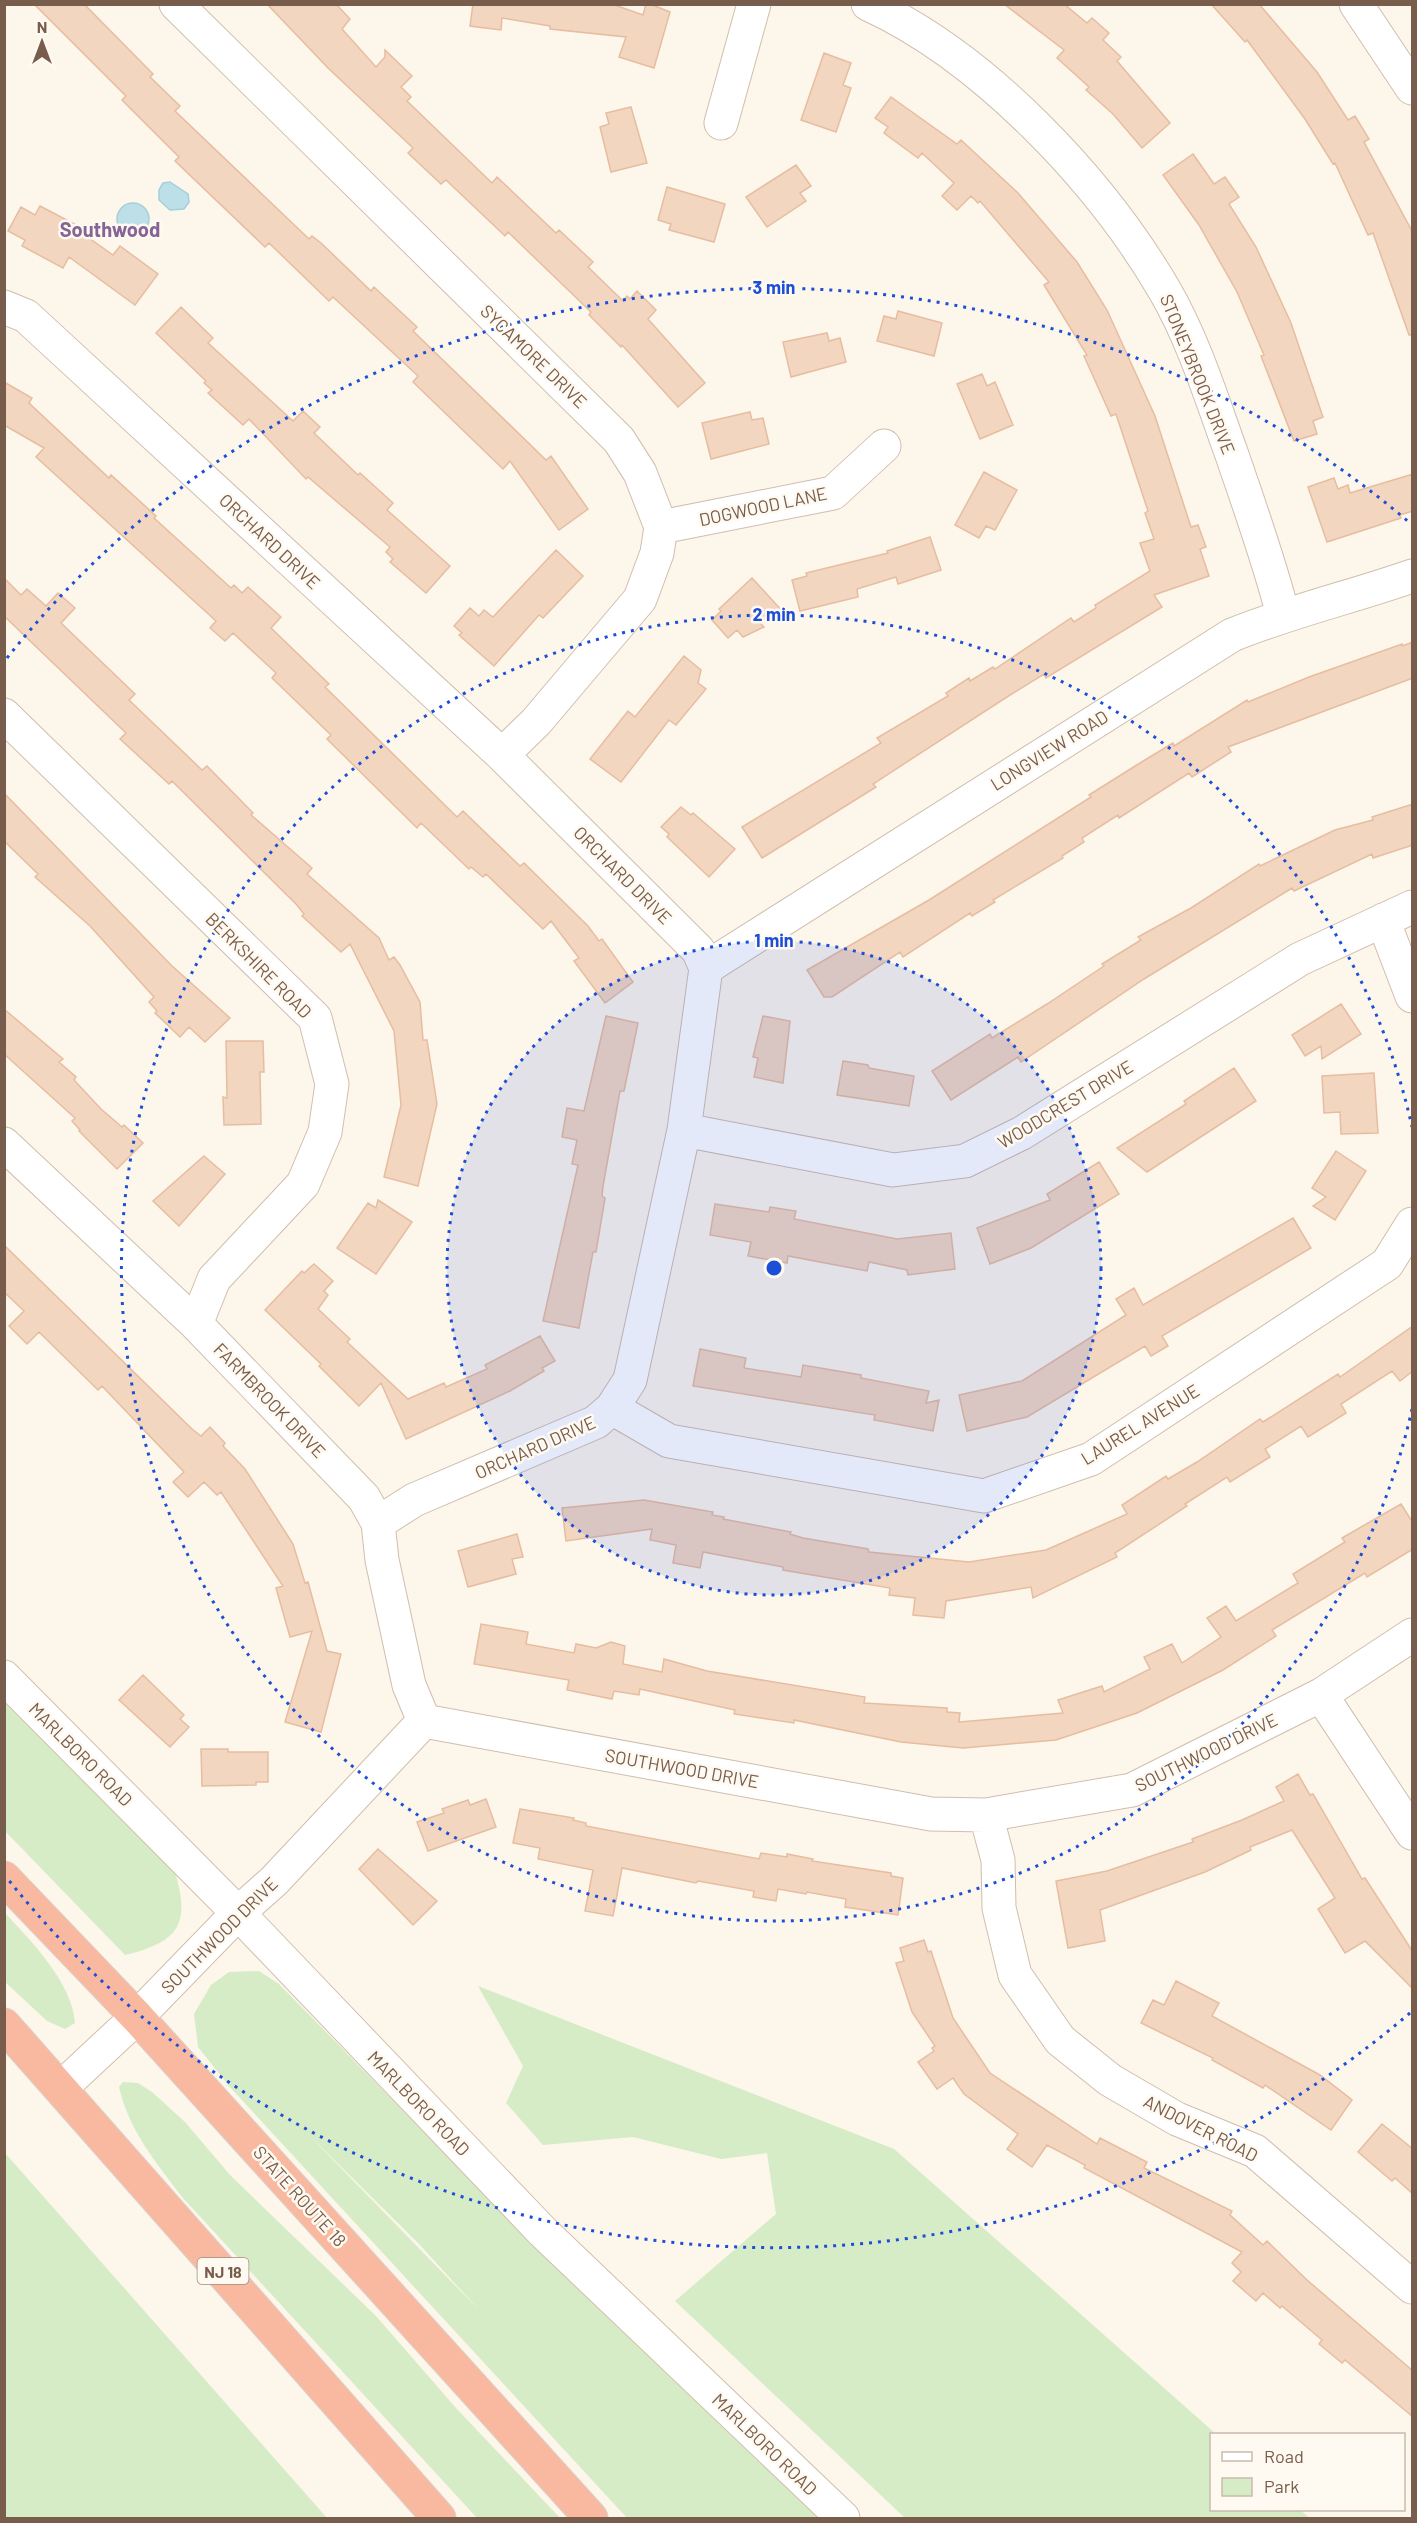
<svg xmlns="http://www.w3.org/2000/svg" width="1417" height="2523" font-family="Barlow,sans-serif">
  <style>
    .green { fill: #d5ecc7; fill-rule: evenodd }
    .water { fill: #bde0e8; stroke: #a3d0da; stroke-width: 1.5 }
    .building { fill: #f3d6c0; stroke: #e6bda0; stroke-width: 1.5 }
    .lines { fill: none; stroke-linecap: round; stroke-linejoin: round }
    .street-casing { stroke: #d0beae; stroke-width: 35 }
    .secondary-casing { stroke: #d3bfac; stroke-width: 35 }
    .highway-casing { stroke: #d9d2cd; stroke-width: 35 }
    .street { stroke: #fff; stroke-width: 33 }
    .secondary { stroke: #fff; stroke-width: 33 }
    .highway { stroke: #f8b9a0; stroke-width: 33 }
    .ring { fill: none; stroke: #1d4ed8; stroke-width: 3; stroke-dasharray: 3 6 }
    .labels { text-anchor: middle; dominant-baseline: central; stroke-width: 5; stroke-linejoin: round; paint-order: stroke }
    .shield { fill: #fffaf1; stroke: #a18c7e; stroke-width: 1.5 }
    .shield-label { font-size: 16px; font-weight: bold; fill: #795d4c }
    .street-label { font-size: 18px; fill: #795d4c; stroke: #fffaf1 }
    .neighbourhood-label { font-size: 20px; font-weight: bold; fill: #866495; stroke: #fffaf1 }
    .centre { fill: #1d4ed8; stroke: #fffaf1; stroke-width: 3 }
    .ring-label { font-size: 18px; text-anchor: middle; font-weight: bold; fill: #1d4ed8; stroke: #fffaf1; stroke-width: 5; stroke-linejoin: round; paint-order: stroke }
  </style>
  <rect width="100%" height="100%" fill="#fdf6ea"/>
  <path class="green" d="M4 1699 175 1872C191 1925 178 1942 125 1955L5 1831Z
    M4 1912C31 1941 72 1982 75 2023L65 2029 47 2021 5 1982Z
    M259 1971 279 1984 557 2268 818 2518H627L229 2086 198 2047 194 2014 211 1985 229 1972ZM306 2132 419 2244 480 2311Z
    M478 1986 894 2149 1216 2434H1212V2510H1300L1310 2518H905L675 2301 776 2214 767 2153 721 2159 633 2137 543 2145 506 2103 523 2066Z
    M123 2082 138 2083 152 2092 185 2122 230 2175 376 2316 456 2408 560 2518H477L182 2197C156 2162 129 2131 119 2087Z
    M4 2153H5L327 2518H5Z"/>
  <path class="water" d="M170 182 188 194 189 202 184 209 170 210 159 200V190L163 183Z
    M117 219a16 16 0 1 1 32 0a16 16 0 1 1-32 0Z"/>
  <path class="building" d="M34 4H84L153 74 150 77 180 106 175 111 309 239 312 236 321 243 371 291 374 287 417 327 413 331 546 460 551 456 588 509 559 530 510 461 503 469 413 382 418 376 333 297 329 301 269 243 265 247 175 161 179 157 122 100 126 96Z
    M267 4H336L350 19 342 29 376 67 385 57V50L412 76 401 87 411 97 407 101 492 183 497 177 556 233 559 230 593 262 588 267 623 301 627 296 630 299 637 291 656 310 648 319 705 383 678 407 622 345 621 347 589 315 591 312 508 232 505 236 446 180 441 184 408 153 413 148 328 68Z
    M473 4H612L643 15 646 4H650L670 12 654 68 619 57 626 37 550 29V26L502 18 501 30 470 26Z
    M1004 4H1064L1087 23 1092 18 1109 33 1103 40 1121 57 1117 61 1170 123 1142 148 1113 114 1086 90 1089 87 1057 58 1064 50Z
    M1211 4H1259L1317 72 1348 120 1355 116 1369 139 1364 142 1413 233V335H1409L1373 233 1368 235 1335 163 1333 164 1305 119 1247 40 1245 42Z
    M824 53 851 63 843 85 851 88 836 132 801 120Z
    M891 97 957 144 961 140 1018 193 1077 262 1107 310 1155 416 1191 527 1198 525 1206 547 1200 549 1209 576 1154 595 1162 607 1046 678 1044 674 1010 695 873 784 876 787 762 858 742 827 881 743 877 738 948 696 946 693 969 678 970 681 993 667 995 669 1071 618 1074 622 1096 608 1095 605 1150 571 1140 543 1154 539 1145 513 1148 511 1116 414 1111 416 1084 356 1087 355 1044 285 1049 282 980 201 978 203 971 196 957 210 942 196 954 183 922 153 918 158 884 133 888 127 875 118Z
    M631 107 647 163 611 172 600 127 609 124 606 113Z
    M1193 154 1214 184 1225 177 1239 197 1229 204 1256 247 1291 323 1323 417 1313 421 1317 434 1294 441 1261 356 1264 355 1237 292 1199 225 1163 175Z
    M796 165 811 186 800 193 806 201 767 227 746 197Z
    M667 187 725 204 714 242 669 230 671 224 658 220Z
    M40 206 84 229 82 233 113 255 120 246 158 274 135 305 69 257 63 268 22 246 25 240 8 231 21 207 35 215Z
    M181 307 213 338 208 343 293 421 303 411 320 427 314 433 358 475 360 473 393 503 387 510 450 566 426 593 390 562 393 559 386 552 390 547 308 477 306 479 249 419 243 425 208 393 212 390 204 383 206 381 156 333Z
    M898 311 942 323 934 356 877 341 884 316 896 319Z
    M827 333 829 341 840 338 846 362 791 377 783 342Z
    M982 374 987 386 995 382 1013 425 980 439 957 384Z
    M4 382 32 398 29 403 109 478 111 475 156 516 154 518 231 588 234 585 242 593 248 587 281 617 271 628 329 684 325 687 457 817 463 811 520 866 524 863 588 926 599 941 602 939 633 982 605 1003 574 961 579 958 551 921 543 929 486 874 483 877 471 867 469 869 421 823 417 828 327 739 331 735 272 678 276 673 233 633 225 641 210 628 216 621 36 457 44 448 4 425Z
    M750 412 752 420 763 418 769 444 711 459 702 423Z
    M984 472 1017 490 995 530 986 526 979 538 955 525Z
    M1413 474V511L1400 515 1401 518 1327 542 1308 487 1334 478 1338 489 1348 485 1350 493Z
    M930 537 941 570 898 584 896 577 857 589 858 597 800 611 792 580 807 576 806 573 888 553 887 551Z
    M556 550 583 576 543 618 539 615 494 666 459 635 462 633 454 626 470 608 479 616 484 610 493 617Z
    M4 578 21 595 27 589 46 606 58 593 75 608 61 623 135 694 129 700 202 770 207 766 253 813 251 815 312 868 307 874 379 938 389 960 394 957 400 965 420 1002 423 1040H427L437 1104 418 1186 384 1177 401 1105 394 1031 350 944 341 952 302 916 304 914 296 904 172 781 169 784 120 739 126 733 4 616Z
    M752 578 785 614 758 621 764 627 743 637 737 630 728 638 712 620 721 611 719 609Z
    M1413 642V678L1228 747 1231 752 1192 777 1189 773 1119 818 1118 815 1082 838 1084 842 1062 856 1063 858 993 900 995 902 972 916 970 913 903 957 900 952 832 997H824L807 970 929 900 1091 797 1089 795 1140 763 1173 743 1174 746 1247 700 1248 702 1309 677 1402 644V646Z
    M684 656 701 670 698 683 706 689 676 725 669 720 621 782 590 759 628 711 635 717Z
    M4 793 171 965 230 1018 205 1042 189 1027 180 1037 155 1013 157 1011 149 1002 154 997 90 926 35 877 38 874 4 841Z
    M1413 804V845L1373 858 1372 854 1294 891 1292 888 1144 979 1021 1062 1018 1057 951 1100 932 1071 990 1034 992 1038 1047 1004 1104 966 1102 964 1141 940 1138 937 1191 908 1259 864 1260 866 1335 830 1373 820 1372 817Z
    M681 807 691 815 693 813 735 849 709 877 667 837 669 834 661 827Z
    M1341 1004 1361 1034 1322 1059 1321 1046 1305 1056 1292 1035Z
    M4 1009 63 1059 59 1062 76 1077 74 1080 101 1109 122 1127 124 1125 143 1143 117 1169 79 1131 80 1130 72 1121 75 1118 4 1054Z
    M606 1016 638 1023 624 1091H620L603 1186 602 1196 605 1198 596 1252H593L579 1328 543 1321 578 1165 572 1164 577 1140 562 1137 567 1108 584 1111Z
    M763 1016 790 1021 783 1083 754 1077 758 1058 753 1057Z
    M226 1041H263L264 1072H260L261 1124 224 1125 223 1097 227 1098Z
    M843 1061 868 1065 869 1068 914 1076 909 1106 837 1095Z
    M1234 1068 1256 1101 1147 1172 1117 1148 1186 1104 1184 1101Z
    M1374 1073 1378 1133 1341 1134 1340 1112 1324 1113 1322 1076Z
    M1336 1151 1366 1171 1335 1220 1313 1206 1326 1197 1312 1188Z
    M204 1156 225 1174 179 1226 153 1201Z
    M1099 1162 1119 1194 1031 1248 990 1264 977 1228 1050 1200 1047 1194Z
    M378 1200 412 1222 376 1274 337 1248 368 1203 376 1208Z
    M715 1204 769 1212 770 1207 796 1211 794 1219 897 1239 951 1233 955 1269 908 1275 907 1270 869 1262 867 1271 788 1256 787 1263 748 1256 751 1242 710 1235Z
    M1293 1218 1311 1248 1162 1336 1168 1346 1151 1356 1145 1346 1027 1417 967 1431 959 1395 1022 1381 1126 1315 1116 1299 1134 1288 1143 1305Z
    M4 1245 192 1429 201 1436 210 1427 225 1443 223 1446 245 1469 293 1544 305 1583 308 1582 327 1651 341 1654 321 1732 285 1722 312 1631 290 1637 276 1588 283 1586 221 1492 217 1495 204 1482 188 1497 173 1482 184 1472 102 1386 98 1390 39 1332 27 1344 9 1326 24 1311 4 1292Z
    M314 1264 333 1281 324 1291 328 1295 318 1309 350 1339 347 1342 408 1399 444 1383 446 1387 487 1369 485 1365 540 1336 555 1361 542 1368 544 1371 510 1391 406 1439 381 1383 359 1406 319 1366 321 1364 265 1310 302 1271 304 1273Z
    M1413 1326V1371L1400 1381 1392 1371 1341 1404 1346 1413 1308 1437 1301 1426 1265 1449 1270 1457 1230 1482 1227 1477 1185 1504 1187 1506 1115 1553 1117 1557 1033 1598 1031 1587 946 1601 944 1618 913 1615 915 1598 889 1595 890 1588 783 1570V1567L703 1552 700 1568 673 1563 676 1545 650 1540 652 1529 566 1541 562 1508 644 1500 713 1512 712 1515 724 1517 723 1519 791 1532 790 1534 803 1538 868 1549 869 1552 969 1562 1046 1550 1127 1514 1122 1505 1166 1476 1168 1479 1197 1462 1260 1419 1263 1422 1338 1374 1340 1377Z
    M700 1349 746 1358 744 1368 801 1377 803 1365 861 1375V1378L929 1391 926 1403 939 1400 933 1431 874 1420 875 1415 693 1386Z
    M1401 1504 1413 1523V1549L1367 1577 1365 1573 1272 1630 1276 1636 1223 1670 1137 1713 1056 1740 963 1748 901 1742 794 1720V1723L734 1714 735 1710 640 1689 639 1695 614 1691 612 1699 567 1690 569 1680 474 1664 481 1624 528 1632 526 1644 574 1653 576 1644 596 1648 611 1642 625 1646 623 1664 662 1672 664 1659 707 1671 865 1697 864 1703 947 1708V1712L960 1713 959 1722 1063 1713 1058 1700 1102 1686 1104 1692 1150 1669 1144 1657 1172 1644 1182 1663 1221 1637 1207 1618 1226 1606 1236 1621 1298 1583 1293 1574 1345 1542 1342 1538Z
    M517 1534 523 1557 512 1559 516 1574 468 1587 458 1551Z
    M143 1675 184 1715 180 1719 189 1727 170 1747 119 1700Z
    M201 1749H228V1752H268V1782H256V1785L202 1786Z
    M1298 1774 1310 1795 1313 1794 1362 1879 1365 1878 1413 1952V1989L1365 1941 1345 1953 1318 1909 1335 1898 1292 1830 1250 1847 1251 1850 1205 1872 1100 1910 1105 1941 1068 1948 1056 1881 1107 1871 1193 1842 1192 1839 1242 1820 1284 1801 1276 1787Z
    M486 1799 496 1827 428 1851 417 1822 444 1813 442 1809 468 1800 470 1805Z
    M520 1809 574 1818 573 1820 586 1823V1826L759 1859 761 1853 787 1857V1854L813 1859 812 1861 891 1873V1876L903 1878 898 1915 845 1907 846 1899 807 1892 806 1894 778 1889 776 1901 753 1897 754 1891 698 1881 696 1883 622 1868 613 1916 585 1911 593 1870 538 1859 540 1848 513 1843Z
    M378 1849 437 1901 413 1925 359 1869Z
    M924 1940 928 1952 931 1951 953 2018 990 2073 1097 2144 1100 2138 1147 2162 1144 2168 1232 2211 1230 2215 1263 2245 1267 2241 1307 2280 1413 2371V2417L1345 2360 1342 2363 1319 2344 1322 2340 1282 2306 1280 2308 1263 2293 1256 2301 1233 2281 1241 2272 1232 2263 1242 2252 1084 2168 1085 2165 1047 2145 1032 2167 1007 2149 1018 2134 964 2094 953 2078 937 2089 918 2062 934 2051 932 2048 935 2046 912 2012 896 1963 904 1961 900 1948Z
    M1176 1981 1219 2003 1212 2016 1320 2075 1352 2100 1331 2130 1265 2085 1263 2088 1212 2060 1213 2058 1141 2023 1153 2000 1164 2005Z
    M1382 2124 1413 2149V2194L1395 2178 1392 2181 1358 2152Z"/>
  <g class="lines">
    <g class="street-casing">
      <path id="street" d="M176 4 619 440 640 473 661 527 657 553 640 599 536 722 502 755
        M868 4C984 57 1101 181 1165 291 1194 341 1212 400 1232 455 1250 508 1269 560 1283 615
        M1356 4 1412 88
        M721 123 754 4
        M4 307 26 316 502 755 698 950 706 968 684 1130 630 1380 612 1408 596 1422 414 1500 378 1523
        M661 527 833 493 884 446
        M4 715 315 1018 332 1084 325 1132 303 1184 214 1279 196 1324
        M1383 920 1412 996
        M706 968 1232 635C1291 611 1352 597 1412 576
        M684 1130 893 1170 965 1161 1022 1133 1300 959 1412 907
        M4 1144 196 1324 364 1498 378 1523 382 1560 409 1685 424 1721
        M612 1408 669 1441 984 1496 1091 1459 1387 1264 1412 1224
        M1321 1695 1412 1833
        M986 1815 998 1860 999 1908 1015 1975 1060 2040 1110 2080 1177 2119 1255 2151 1412 2287
        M238 1913 274 1881 424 1721 931 1814 986 1815 1132 1790 1321 1695 1412 1635"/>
    </g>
    <g class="secondary-casing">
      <path id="secondary" d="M4 1677 238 1913 543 2232 843 2518
        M62 2087 137 2017 238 1913"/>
    </g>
    <g class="highway-casing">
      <path id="highway" d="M4 1878 137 2017 591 2518
        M4 2025 439 2518"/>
    </g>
    <use href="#street" class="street"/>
    <use href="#secondary" class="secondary"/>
    <use href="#highway" class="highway"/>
  </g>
  <circle cx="774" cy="1268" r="327" fill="#1d4ed8" fill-opacity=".12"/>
  <g class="ring">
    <circle cx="774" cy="1268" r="327"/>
    <path d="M1412 1409A653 653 0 1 1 1412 1127"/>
    <path d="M1410 2013A980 980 0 0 1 7 1878M7 658A980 980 0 0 1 1410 523"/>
  </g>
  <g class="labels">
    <rect class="shield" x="197.5" y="2258" width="51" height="26" rx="4.5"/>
    <g class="shield-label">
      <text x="223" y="2271">NJ 18</text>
    </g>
    <g class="street-label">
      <text transform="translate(534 356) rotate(44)">SYCAMORE DRIVE</text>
      <text transform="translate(1198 374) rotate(68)">STONEYBROOK DRIVE</text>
      <text transform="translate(763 506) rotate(-12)">DOGWOOD LANE</text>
      <text transform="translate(270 541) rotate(43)">ORCHARD DRIVE</text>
      <text transform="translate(1049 750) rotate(-32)">LONGVIEW ROAD</text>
      <text transform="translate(623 875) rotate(45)">ORCHARD DRIVE</text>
      <text transform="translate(259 965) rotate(45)">BERKSHIRE ROAD</text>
      <text transform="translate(1065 1104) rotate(-31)">WOODCREST DRIVE</text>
      <text transform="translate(270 1400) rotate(46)">FARMBROOK DRIVE</text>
      <text transform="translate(1140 1424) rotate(-32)">LAUREL AVENUE</text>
      <text transform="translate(535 1447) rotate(-24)">ORCHARD DRIVE</text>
      <text transform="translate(1206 1752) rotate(-26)">SOUTHWOOD DRIVE</text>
      <text transform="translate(81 1754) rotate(45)">MARLBORO ROAD</text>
      <text transform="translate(682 1768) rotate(10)">SOUTHWOOD DRIVE</text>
      <text transform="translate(219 1935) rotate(-45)">SOUTHWOOD DRIVE</text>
      <text transform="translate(419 2103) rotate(46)">MARLBORO ROAD</text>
      <text transform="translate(1201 2128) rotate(27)">ANDOVER ROAD</text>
      <text transform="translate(300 2196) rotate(48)">STATE ROUTE 18</text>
      <text transform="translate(765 2444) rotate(44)">MARLBORO ROAD</text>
    </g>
    <g class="neighbourhood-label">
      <text x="110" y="229">Southwood</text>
    </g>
  </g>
  <circle cx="774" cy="1268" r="9" class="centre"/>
  <g class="ring-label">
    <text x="774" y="294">3 min</text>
    <text x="774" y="621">2 min</text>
    <text x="774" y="947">1 min</text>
  </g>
  <rect width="1417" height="2523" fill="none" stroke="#795d4c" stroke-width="12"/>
  <rect x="1210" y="2433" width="195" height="78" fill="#fffaf1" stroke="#c9bbaf" stroke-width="1.5"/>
  <rect x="1222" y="2452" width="30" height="9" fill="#ffffff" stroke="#c9bbaf" stroke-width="1.5"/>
  <text x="1264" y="2463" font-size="18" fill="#795d4c">Road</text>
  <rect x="1222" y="2478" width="30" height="18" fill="#d5ecc7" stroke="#c9bbaf" stroke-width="1.5"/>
  <text x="1264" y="2493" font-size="18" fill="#795d4c">Park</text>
  <g transform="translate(42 42)" stroke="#fffaf1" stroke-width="4.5" paint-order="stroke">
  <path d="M0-4.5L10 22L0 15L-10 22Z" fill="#795d4c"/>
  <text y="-9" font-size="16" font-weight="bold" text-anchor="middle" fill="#795d4c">N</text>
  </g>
</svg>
